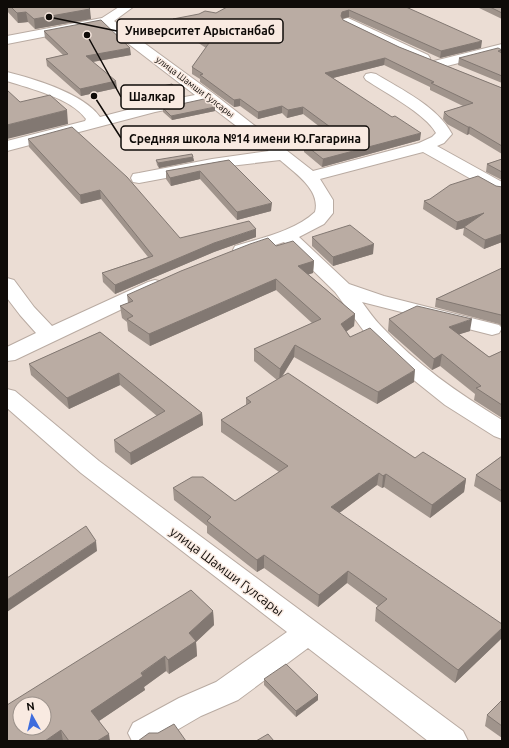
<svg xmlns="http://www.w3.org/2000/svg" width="509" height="748" font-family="Ubuntu,sans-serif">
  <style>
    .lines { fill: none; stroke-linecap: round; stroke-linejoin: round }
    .minor-casing { stroke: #b9aba2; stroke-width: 2 }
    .minor { fill: #fff; fill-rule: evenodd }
    .wall { fill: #a0948c }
    .shaded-wall { fill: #827872 }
    .building { fill: #baaca3; stroke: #827872; fill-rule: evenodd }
    .labels { text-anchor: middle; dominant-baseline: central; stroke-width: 3; stroke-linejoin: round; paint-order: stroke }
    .far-street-label { font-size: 9px; fill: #0f0b08; stroke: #f9eae1 }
    .near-street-label { font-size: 13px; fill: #0f0b08; stroke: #f9eae1 }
    .leader { fill: none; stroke: #0f0b08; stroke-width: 1.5 }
    .callout-dot { fill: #0f0b08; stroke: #f9eae1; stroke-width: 1.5 }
    .callout { fill: #f9eae1; stroke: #0f0b08; stroke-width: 1.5 }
    .callout-label { font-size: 12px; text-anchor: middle; font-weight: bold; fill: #0f0b08 }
  </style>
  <rect width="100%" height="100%" fill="#ebddd4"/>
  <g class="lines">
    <g class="minor-casing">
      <path id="minor" d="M119 7H133L114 21 214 94 313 171 419 143 432 137 436 133C426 114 384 92 366 80L364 77 366 74 371 73 376 74C402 90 437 106 452 134L444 143 437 146 502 182V194L496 193 423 152 320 179 333 200V213L324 224 299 237 349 284 384 296 499 325 502 328 499 333 492 335 362 302C368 310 374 319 381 326 416 364 458 393 502 420V439L494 436 445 405 405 373 366 334 335 292 284 242 242 256 235 254 233 250 235 246C261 238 295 231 315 212 321 190 295 173 280 160L230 166 139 183 133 182 131 178 133 174 139 173 212 159 269 151 205 102 155 112 7 151V141L85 121 86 119C71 98 31 89 7 81V72C35 79 84 94 100 117L154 103 195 95 104 25 7 44V36L102 18Z
        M348 18 428 55 430 58 428 61C413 65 359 33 343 25L342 22 343 19Z
        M502 44V52L439 68 434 67 432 64 434 61Z
        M7 278 14 280 34 307 52 326 148 282 155 280 162 282 165 286 162 290 15 360 7 361V347L36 333 20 315 7 298Z
        M7 389 15 391 99 461 463 731 468 741H428L308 648 238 700 201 716 158 741H132L128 733 133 723 179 698 216 682 287 632 81 473 7 408Z"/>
    </g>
    <use href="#minor" class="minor"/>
  </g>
  <path class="wall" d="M7 7H88L91 19 35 29 28 22 18 23 7 11Z
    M406 7 481 48 440 58 349 17 342 18 343 20 399 47 502 88V154L469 134 467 135 447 124 443 119 444 112 463 106 430 90V87L384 65 333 78 420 140 322 167 304 152V144L333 137 303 114 287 118 282 113 258 119 240 106 234 107 200 82V79L192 74V67L206 48 173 26V19L216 13Z
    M477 7H502V19Z
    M44 31 131 55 93 62 117 88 81 96 47 66 46 59 63 55 45 38Z
    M502 50V83L458 65 459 58Z
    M145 90 181 96 153 102 145 95Z
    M163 108 215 111 172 120 163 112Z
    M28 139 180 238 256 237 214 252 115 294 103 282 102 273 148 257 101 199 81 204 29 147Z
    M193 157 194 161 159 168 157 165 156 160Z
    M502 159V180L486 172 487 164Z
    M229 160 271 211 237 220 200 179 171 186 166 179V171Z
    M496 186 502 187V242L484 249 463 235 464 228 456 230 423 209 424 201Z
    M312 237 373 254 333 266 312 246Z
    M276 246 314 261 313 273 308 274 355 314 354 326 346 332 350 337 414 382 377 404 294 357 282 377 415 458 466 479 464 492 430 518 384 487 382 488 377 485 339 513 502 638 455 683 375 621 376 608 378 606 347 583 318 607 264 568 257 572 207 533V526L174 500 173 488 235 501 279 472 221 432V420L246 405V398L277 380 254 361V349L312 323 276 290 150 346 128 331 127 322 122 318 120 306 128 303 127 295Z
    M502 268V326L499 324 435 307 436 299Z
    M389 319 470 331 459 334 489 357 502 351V418L474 400 475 394 440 366 432 370 388 331Z
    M100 332 202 413 203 425 131 465 115 452 114 440 157 416 120 385 69 409 31 375 29 364Z
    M502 456V503L474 486 476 475Z
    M213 611 214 625 196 642 197 656 169 674 166 671 144 687 145 690 99 721 110 741H7Z
    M264 679 318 695V700L296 717 264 685Z
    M502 700V738L485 726 487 715Z"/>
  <path class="shaded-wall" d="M90 9 91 19 35 29 34 19Z
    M349 10V17L342 19 341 16 342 12Z
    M26 12 28 22 18 23 17 13Z
    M482 41 481 48 440 58 441 51Z
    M130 48 131 55 86 63V56Z
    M385 58 384 65 325 80V73Z
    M116 81 117 88 81 96 80 89Z
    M181 92V96L153 102 152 98Z
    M240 99V106L234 107V100Z
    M282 106V113L258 119V112Z
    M215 107V111L172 120 171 116Z
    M303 107V114L287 118 288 110Z
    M67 110 68 124 7 139V125Z
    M468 127H470L469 134 467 135Z
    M421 133 420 140 322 167 323 159Z
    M193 157 194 161 159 168 158 163Z
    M200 171V179L171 186 170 178Z
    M100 190 101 199 81 204 80 195Z
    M272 203 271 211 237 220V212Z
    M484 213 464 227V228L456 230 457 222Z
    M256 229V237L214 252 115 294V285L214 243Z
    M502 234V242L484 249 485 240Z
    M374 244 373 254 333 266V257Z
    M314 261 313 273 298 278V266Z
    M276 279V290L150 346 149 334Z
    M355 314 354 326 341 335V324Z
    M472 319 470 331 448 338 449 327Z
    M295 345 294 357 279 381 280 369Z
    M442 354 440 366 432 370 434 359Z
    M415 370 414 382 377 404 378 392Z
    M119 373 120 385 69 409 67 398Z
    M202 413 203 425 131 465 130 453Z
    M379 473 377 485 330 520 331 507Z
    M386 474 384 487 382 488 383 476Z
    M466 479 464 492 430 518 432 505Z
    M96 541 97 551 7 612V600Z
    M264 555V568L257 572V560Z
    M348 571 347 583 318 607 319 595Z
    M213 611 214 625 196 642 197 656 169 674 168 660 189 633Z
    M502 628V638L455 683 458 670Z
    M165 656 166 671 144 687 145 690 93 725 91 711Z
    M318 695V700L296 717V711Z
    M61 730 63 741H45Z
    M109 734 110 741H97Z"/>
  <path class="building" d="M11 7H88L90 9 34 19 26 12 17 13Z
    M227 7H406L482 41 441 51 349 10 342 12 341 16 343 20 399 47 502 88V146L470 127H468L448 116 444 112 473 103 431 83 434 82 385 58 325 73 392 117 395 116 421 133 323 159 304 144 341 135 303 107 288 110 282 106 258 112 240 99 234 100 200 75 203 74 192 67 209 43 173 19 199 14 205 11 216 13Z
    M490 7H502V13Z
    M101 20 130 48 86 56 116 81 80 89 46 59 68 54 44 31Z
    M498 48 502 50 498 51 502 53V76L459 58Z
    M172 84 181 92 152 98 145 90Z
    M7 90 20 102 50 95 67 110 7 125Z
    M204 99 215 107 171 116 163 108Z
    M72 127 127 177 180 238 249 221 256 229 214 243 115 285 102 273 153 256 100 190 80 195 28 139Z
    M192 154 193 157 158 163 156 160Z
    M502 159V172L487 164Z
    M229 160 272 203 237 212 200 171 170 178 166 171Z
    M478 176 496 186 502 187V234L485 240 464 227 484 213 457 222 424 201 430 199 450 185Z
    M350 225 374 244 333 257 312 237Z
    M268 238 276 246 293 241 314 261 298 266 355 314 341 324 350 337 370 328 415 370 378 392 295 345 280 369 254 349 321 319 276 279 149 334 127 319 133 316 120 306 133 301 127 295 181 271 250 244Z
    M502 268V316L501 315 436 299Z
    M417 306 472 319 449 327 489 357 502 351V405L476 388 481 386 442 354 434 359 389 319Z
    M100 332 202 413 130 453 114 440 165 411 119 373 67 398 29 364Z
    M288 373 415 458 423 452 466 479 432 505 386 474 383 476 379 473 331 507 502 624V628L458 670 376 608 387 599 348 571 319 595 264 555 257 560 207 521 211 517 173 488 192 477H203L235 501 288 466 221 420 251 402 246 398Z
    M502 456V491L476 475Z
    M86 526 96 541 7 600V578Z
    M191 590 213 611 189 633 196 641 168 660 165 656 141 673 143 676 91 711 109 734 97 741H69L61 730 45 741H7V705ZM20 704H44V728H20Z
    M286 664 318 695 296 711 264 679Z
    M502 700V726L487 715Z
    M174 724 186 741H138L149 733H158Z
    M268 734 274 741H256Z"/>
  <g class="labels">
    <g class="far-street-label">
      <text transform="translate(195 87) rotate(37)">улица Шамши Гулсары</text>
    </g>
    <g class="near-street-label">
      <text transform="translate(227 571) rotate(37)">улица Шамши Гулсары</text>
    </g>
  </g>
  <path class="leader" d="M49 17L117 31M87 35L121 97M94 96L121 138"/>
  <g class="callout-dot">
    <circle cx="49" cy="17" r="4"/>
    <circle cx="87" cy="35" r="4"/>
    <circle cx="94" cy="96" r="4"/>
  </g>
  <g class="callout">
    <rect x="117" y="19" width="166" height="24" rx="4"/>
    <rect x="121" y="85" width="63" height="24" rx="4"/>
    <rect x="121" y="126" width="248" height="24" rx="4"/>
  </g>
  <g class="callout-label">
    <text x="200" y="35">Университет Арыстанбаб</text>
    <text x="152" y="101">Шалкар</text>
    <text x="245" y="143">Средняя школа №14 имени Ю.Гагарина</text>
  </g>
  <rect width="509" height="748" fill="none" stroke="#0f0b08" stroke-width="16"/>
  <g transform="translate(32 716) rotate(352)"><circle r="19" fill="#f9eae1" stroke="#9b918a"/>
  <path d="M0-3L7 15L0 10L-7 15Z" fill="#3e6cdd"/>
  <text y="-6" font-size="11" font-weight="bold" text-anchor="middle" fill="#0f0b08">N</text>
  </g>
</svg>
